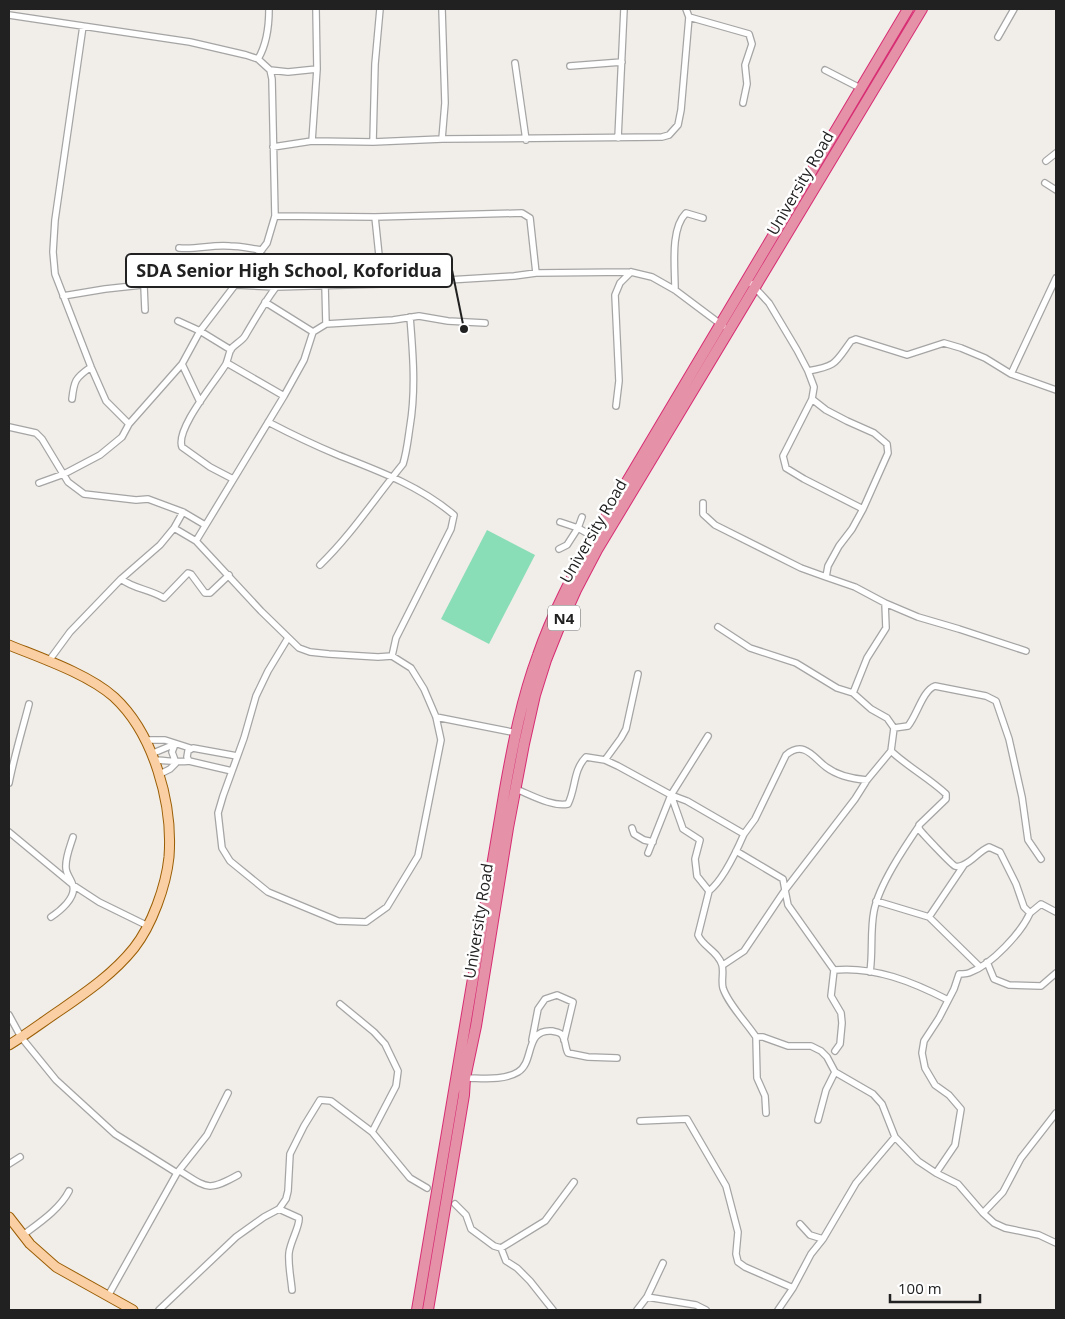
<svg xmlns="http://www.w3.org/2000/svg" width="1065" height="1319" font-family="'Open Sans',sans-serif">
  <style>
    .pitch { fill: #89ddb7 }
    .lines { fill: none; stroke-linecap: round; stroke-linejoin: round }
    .street-casing { stroke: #a5a5a5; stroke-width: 8 }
    .primary-casing { stroke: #9a5e04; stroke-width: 11 }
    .highway-casing { stroke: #d72d73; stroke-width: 12 }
    .street { stroke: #fff; stroke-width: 5.5 }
    .primary { stroke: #facfa4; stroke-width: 9 }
    .highway { stroke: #e592a8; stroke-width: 10 }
    .labels { text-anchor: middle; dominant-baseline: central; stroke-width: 5; stroke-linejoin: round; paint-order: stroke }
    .shield { fill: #fff; stroke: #646464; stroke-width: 1 }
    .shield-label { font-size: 15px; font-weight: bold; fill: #212121 }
    .street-label { font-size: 16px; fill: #212121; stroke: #fff }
    .leader { fill: none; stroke: #212121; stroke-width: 2 }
    .callout-dot { fill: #212121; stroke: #fff; stroke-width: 2 }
    .callout { fill: #fff; stroke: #212121; stroke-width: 2 }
    .callout-label { font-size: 18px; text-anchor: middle; font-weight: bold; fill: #212121 }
  </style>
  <rect width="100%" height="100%" fill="#f1ede8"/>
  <path class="pitch" d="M487 530 535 555 489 644 441 619Z"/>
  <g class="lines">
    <g class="street-casing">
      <path id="street" d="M9 15 190 42 246 55 258 59 270 70 272 79 275 216 267 243 200 331 182 364 129 424 122 437 100 455 64 474 39 483
        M689 17 749 34 752 44 745 65 747 84 743 103
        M83 26 55 220 53 252 55 274 91 367 106 401 129 424
        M998 37 1014 9
        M258 59C267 44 269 26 269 9
        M515 63 526 140
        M570 66 622 62
        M270 70 288 72 317 69
        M825 70 862 89
        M618 138 624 9
        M442 139 445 103 442 9
        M312 141 317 69 316 9
        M373 142 375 64 380 9
        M273 147 312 141 373 142 442 139 662 137 669 135 678 125 681 110 689 17 686 9
        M1046 161 1056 153
        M1045 183 1056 190
        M275 216 375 217 522 213 530 218 536 273
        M375 217 382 284
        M179 248C196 250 213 244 230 246 241 246 252 249 262 250
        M747 279 769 303 797 350 808 371 814 387 812 399 826 410 847 421 874 433 887 444 888 453 863 509 852 529 839 546 828 566 826 577 855 587 885 603 918 617 959 629 1026 651
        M236 285 276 287 382 284 514 276 536 273 631 272 652 277 675 290 723 326
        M675 290C675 267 670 229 686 213L703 218
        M63 296 105 289 142 285 144 286 145 310
        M265 302 313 332
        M178 321 200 331 231 350
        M326 324 393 320 419 316 448 321 485 323
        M227 363 284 396
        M182 364 200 402
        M808 371C837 366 835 363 851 341L856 339 907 355 944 343 961 348 985 358 1011 374 1056 278
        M1011 374 1056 390
        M72 399C74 381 75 378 91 367
        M812 399 783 456 786 468 804 479 863 509
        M616 406 619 381 615 295 620 283 631 272
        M9 427 36 433 42 439 68 482 84 494 136 500 148 499 183 512 205 525
        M233 479 210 467 182 447C175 429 216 381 226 364 228 359 229 353 231 349 235 344 242 341 245 336 255 319 264 303 276 287
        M703 503V514L715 525 801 568 826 577
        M560 522 578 528 582 517
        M174 528 183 512
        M196 541 284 396 304 360 313 332 326 324 325 285
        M559 549 567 545 578 528 594 537
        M320 565C352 534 375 498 403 464 407 451 408 439 410 426 416 390 413 353 410 317
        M121 579C134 589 149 589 164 598L188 573 191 574 205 593H210L229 575
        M718 627 750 648 796 663 837 688 853 693 871 709 887 718 894 728 891 751 867 780 855 799 785 890 788 905 834 970 831 996 841 1013 842 1023 840 1044 835 1051
        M288 638 268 671 256 696 244 738 223 796 218 813 222 848 230 861 268 892 338 921 366 922 387 907 418 856 441 740 436 717 424 689 411 668 392 656
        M48 662 70 632 121 579 160 545 174 528 196 541 261 611 299 648 310 652 329 654 378 657 392 656 396 638 451 529 454 515C420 486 379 471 338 455 314 445 291 434 268 422
        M853 693 867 658 886 628 885 603
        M436 717 517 733
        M894 728 908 726C917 715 923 690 935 686L986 696 996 701 1009 739 1022 797 1028 840 1041 859
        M146 740H165L190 748
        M175 744 172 752 176 763
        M891 751C908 767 929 778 946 794V799L919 825V829C922 833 952 865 955 866 958 867 961 866 963 865 973 861 979 851 989 847L1000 852 1016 884 1024 907 1030 913C1021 933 992 964 971 972 968 974 963 974 959 974L954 989 939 1018 924 1041 922 1053 925 1068 935 1085 949 1095 961 1109 955 1145 936 1173
        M151 754 175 744
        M153 760C166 760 176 763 189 761
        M605 760 621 738 626 729 638 674
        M232 771 189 761 187 757 188 751 193 748 237 756
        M158 775 170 769 176 763
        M9 783C14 757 22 731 29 704
        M516 789C531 795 552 807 568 804 576 788 573 770 586 757L605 760 618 766 671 795 687 801 744 834 755 819 786 755C804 740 813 757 826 767 838 776 853 779 867 780
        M671 795 683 829 700 840 695 859 697 876 709 891 698 935C703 947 718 951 722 965 724 972 721 981 723 988 728 1004 747 1023 756 1037H763L788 1046H811L821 1051 827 1057 835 1072 873 1094 882 1104 895 1137 918 1161 936 1173 958 1184 983 1213 994 1223 1005 1228 1039 1235 1056 1243
        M632 828 634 834 644 840 653 842
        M9 832 73 885 99 902 148 926
        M648 853 671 795 708 736
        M709 891C722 881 737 850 744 834
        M876 901 929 917 964 865
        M1030 913 1041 904 1056 912
        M51 917C60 911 76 898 73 886 72 880 66 874 66 868 65 858 70 847 73 837
        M929 917 980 967
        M987 962 994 979 1009 985 1041 986 1056 973
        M723 965 744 951 785 890 783 879 736 851
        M834 970C874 966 913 982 948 1000
        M870 972C873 952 870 931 874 911 879 885 904 848 919 826
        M340 1004 374 1032 385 1044 398 1071 396 1086 372 1132
        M9 1015 21 1037 56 1080 115 1134 177 1173
        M756 1037 757 1078 765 1096 766 1113
        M532 1040 538 1009 545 999 557 995 573 1002 564 1040
        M465 1078C482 1078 503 1081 518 1072 535 1062 524 1029 552 1031 556 1032 560 1032 562 1035 566 1040 565 1048 568 1053L588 1057 617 1058
        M818 1120 826 1090 835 1072
        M640 1121 687 1119 726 1186 738 1232 736 1254 738 1262 745 1267 793 1288
        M9 1164 20 1157
        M180 1171C207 1188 208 1192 238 1175
        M455 1204 466 1215 471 1229 494 1246 501 1248
        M279 1209 299 1218C300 1226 290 1242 289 1253 288 1265 291 1278 292 1290
        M983 1213 1003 1192 1021 1158 1056 1113
        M800 1224 810 1235 823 1239
        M23 1235C39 1223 60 1209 69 1191
        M108 1296 177 1173 207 1135 228 1093
        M647 1297 696 1305 706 1310
        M159 1310 236 1237 264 1217 279 1209 286 1199 288 1191 290 1154 304 1126 320 1100 331 1101 372 1132 410 1178 427 1188
        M553 1310 530 1281 517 1268 506 1261 501 1248 545 1221 574 1182
        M637 1310 647 1297 663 1263
        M778 1310 793 1288 811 1254 823 1239 856 1183 895 1137"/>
    </g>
    <g class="primary-casing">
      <path id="primary" d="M9 645C41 658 88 674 114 697 154 734 173 804 169 857 166 886 152 925 134 948 114 973 88 991 62 1009 44 1021 27 1034 9 1045
        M9 1217 30 1244 56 1267 133 1310"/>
    </g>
    <g class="highway-casing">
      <path id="highway" d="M417 1310 505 789C513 744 522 698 538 655 552 614 573 575 594 537L908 9
        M428 1310 464 1095 465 1078 476 1026 508 828 524 744 535 695 546 660 558 630 576 590 597 550 922 9"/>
    </g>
    <use href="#street" class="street"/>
    <use href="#primary" class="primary"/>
    <use href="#highway" class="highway"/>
  </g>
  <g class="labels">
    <rect class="shield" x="548" y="605.5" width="32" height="25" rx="4"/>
    <g class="shield-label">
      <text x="564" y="618">N4</text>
    </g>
    <g class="street-label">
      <text transform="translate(800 183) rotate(-60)">University Road</text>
      <text transform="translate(593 531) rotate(-60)">University Road</text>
      <text transform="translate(478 921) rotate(-81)">University Road</text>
    </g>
  </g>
  <path class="leader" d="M464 329L452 270"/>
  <circle class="callout-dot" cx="464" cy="329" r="5"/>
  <rect class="callout" x="126" y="254" width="326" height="33" rx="5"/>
  <g class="callout-label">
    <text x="289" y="277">SDA Senior High School, Koforidua</text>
  </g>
  <rect width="1065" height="1319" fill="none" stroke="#212121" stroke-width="20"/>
  <path d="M890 1294v8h90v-8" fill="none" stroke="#212121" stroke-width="2.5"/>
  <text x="898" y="1294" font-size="15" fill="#212121" stroke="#ffffff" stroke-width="4" paint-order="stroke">100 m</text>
</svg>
